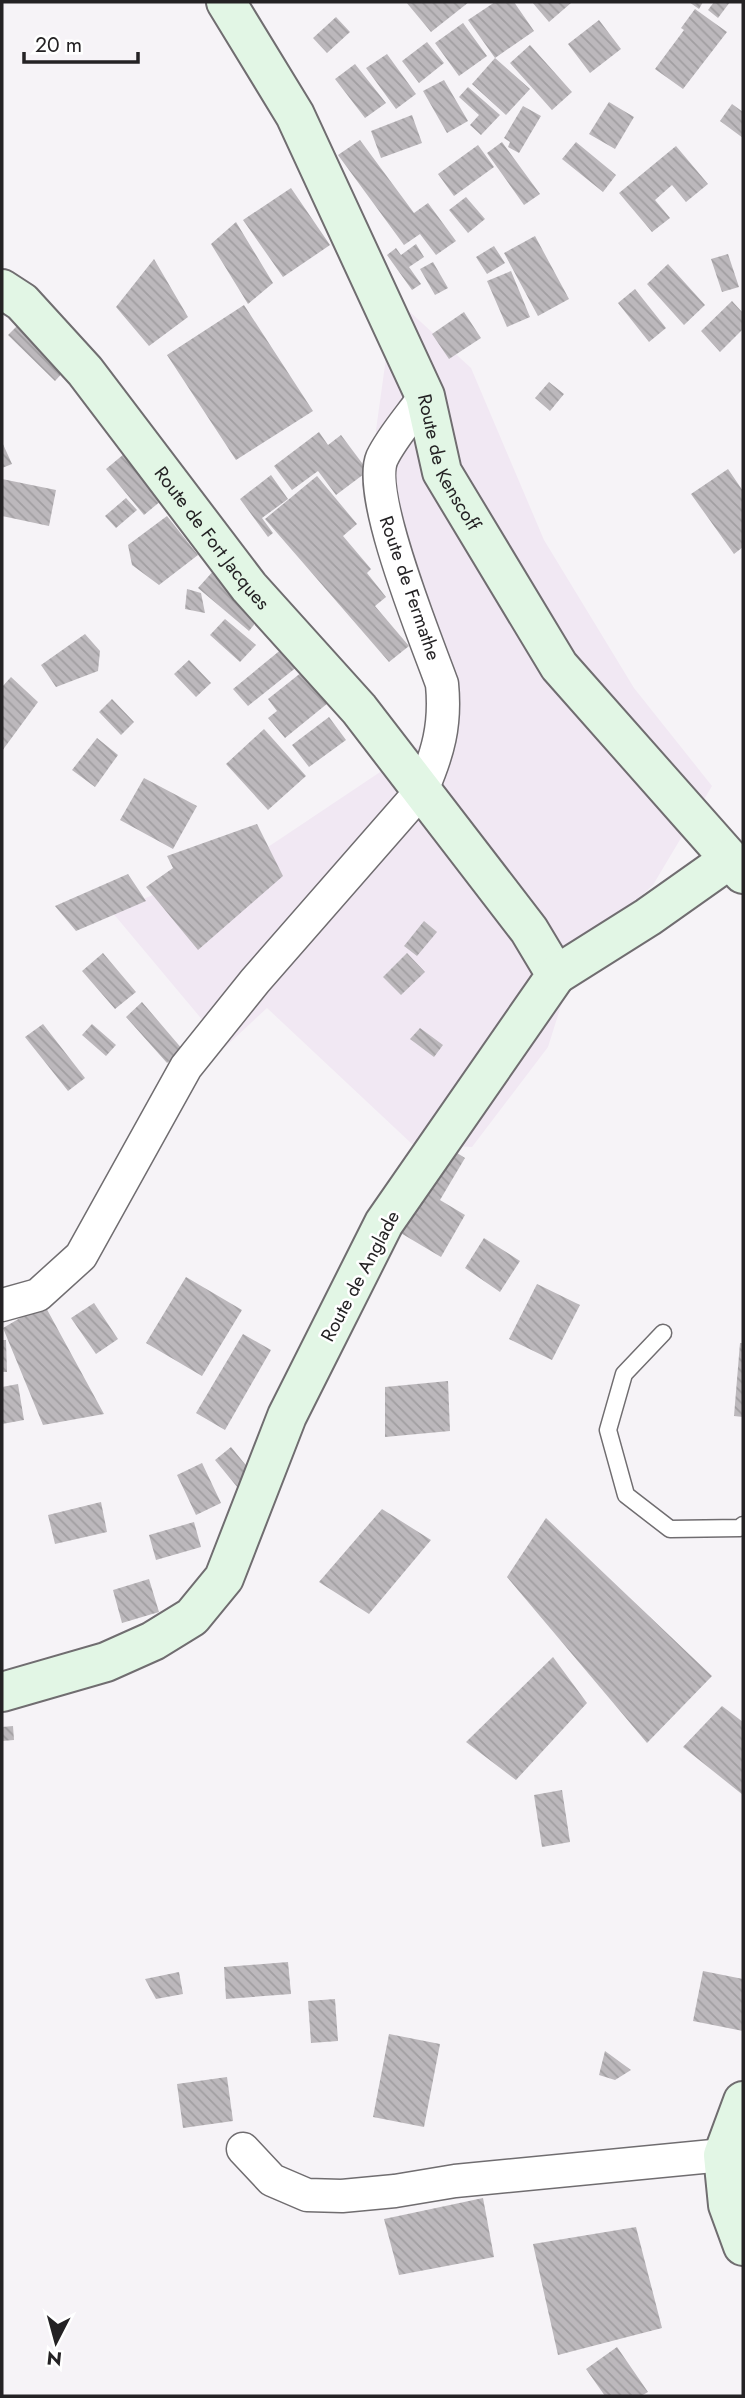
<svg xmlns="http://www.w3.org/2000/svg" width="745" height="2398" font-family="Jost,sans-serif">
  <style>
    .built { fill: #f1e8f3 }
    .building { fill: url(#building-back-hatch) }
    .lines { fill: none; stroke-linecap: round; stroke-linejoin: round }
    .lane-casing { stroke: #706d70; stroke-width: 19 }
    .street-casing { stroke: #706d70; stroke-width: 35 }
    .secondary-casing { stroke: #706d70; stroke-width: 42 }
    .lane { stroke: #fff; stroke-width: 16 }
    .street { stroke: #fff; stroke-width: 32 }
    .secondary { stroke: #e2f6e5; stroke-width: 38 }
    .labels { text-anchor: middle; dominant-baseline: central; stroke-width: 5; stroke-linejoin: round; paint-order: stroke }
    .street-label { font-size: 19px; fill: #242224; stroke: #fff }
  </style>
  <defs>
    <pattern id="building-back-hatch" width="6" height="6" patternUnits="userSpaceOnUse" patternTransform="scale(1.75)"><rect width="6" height="6" fill="#bcb8bc"/><path d="M-1 5l2 2M0 0l6 6M5-1l2 2" fill="none" stroke="#a19ea1"/></pattern>
  </defs>
  <rect width="100%" height="100%" fill="#f6f3f7"/>
  <path class="built" d="M410 312 471 368 544 540 634 688 712 786 653 885 577 955 548 1047 472 1147 412 1144 267 1008 225 1047 112 912 268 847 431 738 416 616 381 512 376 430 391 322Z"/>
  <path class="building" d="M406 2H469L431 32Z
    M495 2H514L534 31 495 58 468 20Z
    M532 2H569L571 3 549 22Z
    M689 2H703L699 9Z
    M714 2H730L718 18 708 10Z
    M695 9 727 32 683 89 655 69 684 30 681 28Z
    M336 17 350 32 327 53 313 38Z
    M599 20 621 49 590 73 568 44Z
    M463 23 487 56 459 76 435 43Z
    M427 42 444 63 419 83 402 61Z
    M530 45 572 92 552 110 510 63Z
    M387 54 416 94 396 109 366 68Z
    M495 58 530 89 506 115 472 84Z
    M355 64 386 103 365 118 335 79Z
    M444 80 468 121 447 133 423 91Z
    M468 87 500 115 481 135 470 125 479 115 459 97Z
    M609 102 634 117 615 149 589 134Z
    M732 104 743 112V138L720 121Z
    M523 106 541 116 519 153 508 147 510 142 504 138Z
    M412 115 422 143 381 158 371 131Z
    M360 140 414 213 428 203 456 241 436 255 420 234 404 245 338 155Z
    M502 142 540 194 524 205 487 153Z
    M576 142 616 175 603 192 562 159Z
    M478 145 494 167 454 196 438 174Z
    M676 146 708 184 686 202 672 185 655 200 670 218 652 232 619 193Z
    M291 188 330 245 283 277 243 220Z
    M466 197 485 219 468 233 449 210Z
    M236 222 273 283 248 304 211 244Z
    M535 236 569 299 538 316 504 253Z
    M416 244 424 257 409 267 421 284 412 290 387 255 396 248 401 255Z
    M494 246 505 263 487 274 476 257Z
    M728 254 739 287 722 292 711 259Z
    M154 259 188 317 149 346 116 307Z
    M433 262 448 288 435 295 420 269Z
    M668 264 705 305 684 325 647 284Z
    M511 271 530 317 507 327 487 281Z
    M635 289 666 328 649 342 618 303Z
    M732 301 743 313V329L720 352 701 331Z
    M244 305 313 411 236 460 167 355Z
    M464 312 481 338 449 359 432 334Z
    M21 322 68 367 55 381 8 335Z
    M549 382 564 394 550 411 535 398Z
    M319 432 328 445 341 435 368 471 336 495 318 471 292 490 274 466Z
    M2 442 12 464 2 468Z
    M124 454 162 500 144 515 106 469Z
    M728 469 743 491V547L734 554 691 494Z
    M271 475 288 499 262 518 273 533 268 537 240 499Z
    M317 476 357 524 343 536 371 569 367 573 386 597 375 606 409 646 389 662 265 519Z
    M2 479 56 490 49 526 2 516Z
    M126 498 137 510 116 528 105 516Z
    M167 516 198 555 159 585 132 565 128 545Z
    M215 569 265 611 249 631 198 588Z
    M187 589 201 593 205 613 185 609Z
    M225 619 256 645 240 662 210 635Z
    M85 634 100 651 98 671 56 687 41 665Z
    M283 648 298 666 248 706 233 689Z
    M189 660 211 683 196 697 174 674Z
    M302 672 328 703 285 738 268 718 277 711 268 699Z
    M11 677 38 702 2 751V687Z
    M112 699 134 722 121 735 99 712Z
    M329 717 346 740 309 767 292 745Z
    M264 729 306 776 268 810 226 764Z
    M97 738 118 755 95 787 72 770Z
    M144 778 197 806 173 849 120 820Z
    M257 824 283 876 198 950 146 887 173 868 167 856Z
    M128 874 146 901 76 931 55 906Z
    M424 921 437 932 417 956 404 946Z
    M103 953 136 992 115 1009 82 971Z
    M407 953 425 972 401 995 383 977Z
    M142 1002 183 1050 167 1063 126 1017Z
    M43 1024 85 1078 68 1091 25 1037Z
    M92 1024 116 1045 106 1056 82 1035Z
    M420 1028 443 1045 434 1057 410 1039Z
    M449 1148 465 1158 440 1200 465 1215 441 1257 399 1232Z
    M484 1238 520 1261 500 1292 465 1268Z
    M186 1277 242 1310 202 1376 146 1343Z
    M537 1284 580 1305 552 1360 509 1339Z
    M94 1303 118 1339 96 1354 71 1318Z
    M44 1304 104 1414 43 1425 3 1328Z
    M243 1334 271 1350 225 1430 196 1413Z
    M2 1340H6L7 1372H2Z
    M740 1343H743V1417L734 1416Z
    M448 1381 450 1431 385 1437V1387Z
    M18 1384 24 1420 2 1424V1387Z
    M231 1447 254 1475 238 1488 215 1460Z
    M202 1463 221 1503 196 1515 177 1475Z
    M101 1502 107 1532 55 1544 48 1515Z
    M382 1509 431 1540 369 1614 319 1582Z
    M546 1518 712 1676 647 1743 507 1577Z
    M194 1522 201 1547 156 1560 149 1535Z
    M149 1579 159 1612 122 1623 113 1590Z
    M553 1657 587 1703 516 1780 466 1742Z
    M722 1706 743 1722V1795L683 1747Z
    M13 1726 14 1740 2 1741V1727Z
    M562 1790 570 1842 542 1847 534 1795Z
    M288 1962 291 1994 226 1999 224 1967Z
    M703 1971 743 1979V2031L693 2021Z
    M179 1972 183 1994 156 1999 145 1979Z
    M335 1999 338 2041 311 2043 308 2001Z
    M389 2034 440 2044 424 2127 373 2117Z
    M605 2051 631 2070 615 2080 599 2075Z
    M227 2077 233 2121 183 2128 177 2084Z
    M483 2198 494 2257 399 2275 384 2219Z
    M636 2227 662 2328 558 2355 533 2244Z
    M617 2347 648 2392 641 2396H605L586 2369Z"/>
  <g class="lines">
    <g class="lane-casing">
      <path id="lane" d="M663 1333 624 1374 608 1430 626 1495 670 1529 740 1528 743 1525"/>
    </g>
    <g class="street-casing">
      <path id="street" d="M2 1305 38 1295 81 1256 186 1067 255 981 422 790C438 753 446 725 442 684 427 642 366 495 382 458 392 437 412 415 425 396
        M243 2149 272 2180 307 2195 342 2196 395 2191 455 2181 723 2155"/>
    </g>
    <g class="secondary-casing">
      <g id="secondary">
        <path id="s1" d="M226 2 295 115 425 396 442 472 559 666 743 874"/>
        <path id="s2" d="M2 289 22 302 85 371 249 587 359 709 529 930 556 975 384 1223 287 1416 224 1578 192 1617 153 1641 106 1662 2 1692"/>
        <path d="M556 975 648 917 730 859"/>
        <path d="M743 2101 723 2155 728 2205 743 2246"/>
      </g>
    </g>
    <use href="#lane" class="lane"/>
    <use href="#street" class="street"/>
    <use href="#secondary" class="secondary"/>
  </g>
  <g class="labels">
    <g class="street-label">
      <text stroke="none"><textPath href="#s1" startOffset="513">Route de Kenscoff</textPath></text>
      <text stroke="none"><textPath href="#s2" startOffset="327">Route de Fort Jacques</textPath></text>
      <text transform="translate(410 588) rotate(71)">Route de Fermathe</text>
      <text transform="translate(360 1276) rotate(-62)">Route de Anglade</text>
    </g>
  </g>
  <rect width="745" height="2398" fill="none" stroke="#242224" stroke-width="7"/>
  <g transform="translate(56 2342) rotate(186)" stroke="#ffffff" stroke-width="5" paint-order="stroke">
  <path d="M0-5L12 26L0 18L-12 26Z" fill="#242224"/>
  <text y="-10" font-size="19" font-weight="bold" text-anchor="middle" fill="#242224">N</text>
  </g>
  <path d="M24 52v10h114v-10" fill="none" stroke="#242224" stroke-width="3.5"/>
  <text x="35" y="52" font-size="21" fill="#242224" stroke="#ffffff" stroke-width="5" paint-order="stroke">20 m</text>
</svg>
